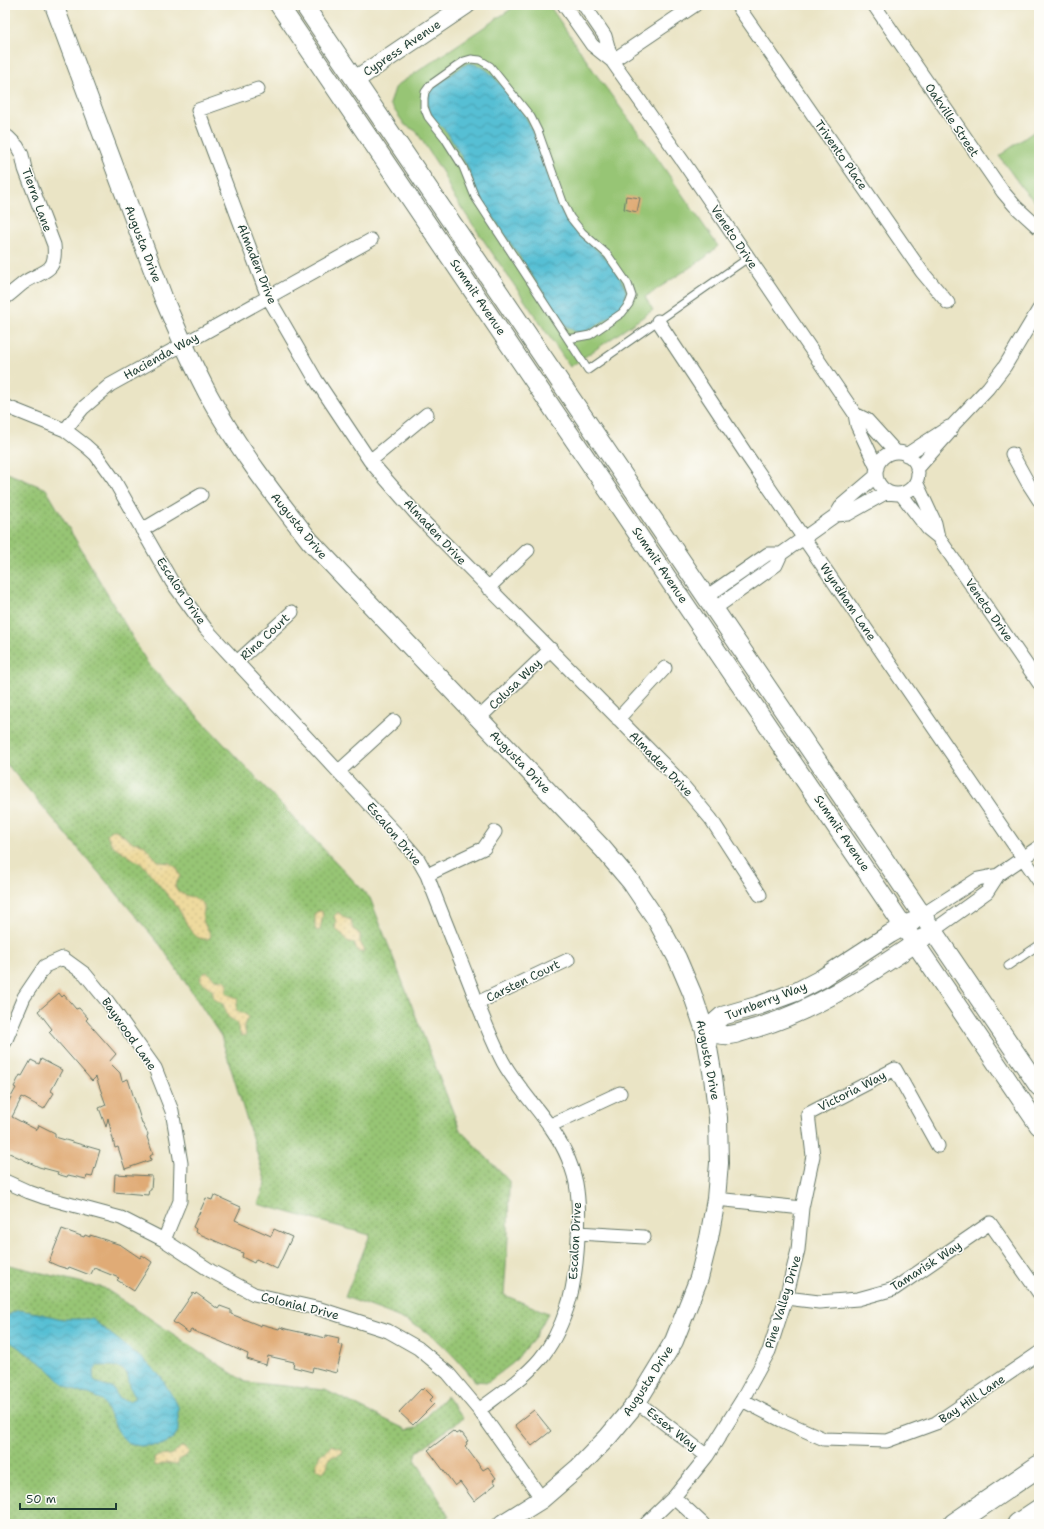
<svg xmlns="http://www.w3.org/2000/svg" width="1044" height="1529" font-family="'Shantell Sans',sans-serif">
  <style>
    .grass { fill: url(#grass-dots); stroke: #5b8154 }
    .sand { fill: url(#sand-dots); stroke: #868c69 }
    .park { fill: #97c574; stroke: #5b8154 }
    .water { fill: url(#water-waves); stroke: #3b7e84; fill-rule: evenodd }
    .building { fill: #e0ab76 }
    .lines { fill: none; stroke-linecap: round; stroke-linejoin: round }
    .lane-casing { stroke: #667767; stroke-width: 9 }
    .street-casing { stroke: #667767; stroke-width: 15 }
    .secondary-casing { stroke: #667767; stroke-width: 20 }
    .primary-casing { stroke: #667767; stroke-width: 23 }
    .lane { stroke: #fff; stroke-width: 7 }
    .street { stroke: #fff; stroke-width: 13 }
    .secondary { stroke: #fff; stroke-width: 18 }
    .primary { stroke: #fff; stroke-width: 21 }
    .labels { text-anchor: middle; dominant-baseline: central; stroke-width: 3; stroke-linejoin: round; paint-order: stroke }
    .street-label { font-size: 12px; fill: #1f3d34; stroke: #fdfcf7 }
  </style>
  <defs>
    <pattern id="grass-dots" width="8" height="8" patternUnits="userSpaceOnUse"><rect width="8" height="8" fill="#97c574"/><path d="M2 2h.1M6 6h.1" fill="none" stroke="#7ba160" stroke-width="1.8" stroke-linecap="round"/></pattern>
    <pattern id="sand-dots" width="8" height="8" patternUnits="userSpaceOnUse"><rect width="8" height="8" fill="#eeda9e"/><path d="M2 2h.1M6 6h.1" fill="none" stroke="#ccbc89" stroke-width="1.8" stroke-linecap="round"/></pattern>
    <pattern id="water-waves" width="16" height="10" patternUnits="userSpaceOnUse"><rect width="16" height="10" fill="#57bfd4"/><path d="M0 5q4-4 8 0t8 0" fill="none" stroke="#479cad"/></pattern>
  </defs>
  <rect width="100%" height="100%" fill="#fdfcf7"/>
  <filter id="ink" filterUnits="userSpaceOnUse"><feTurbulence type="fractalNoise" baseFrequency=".025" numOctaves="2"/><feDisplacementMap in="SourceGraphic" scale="8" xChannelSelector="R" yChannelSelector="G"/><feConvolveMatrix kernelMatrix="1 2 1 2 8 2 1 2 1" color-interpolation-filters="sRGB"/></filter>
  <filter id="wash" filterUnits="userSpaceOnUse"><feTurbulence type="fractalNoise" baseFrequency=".012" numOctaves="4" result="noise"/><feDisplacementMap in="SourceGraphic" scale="16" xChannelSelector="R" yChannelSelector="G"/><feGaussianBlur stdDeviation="0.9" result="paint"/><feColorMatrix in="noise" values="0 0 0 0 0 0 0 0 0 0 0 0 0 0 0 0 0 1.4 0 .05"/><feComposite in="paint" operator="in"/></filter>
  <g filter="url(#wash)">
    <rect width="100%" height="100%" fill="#eae4c5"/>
    <path class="grass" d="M5 472 46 489 148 664 370 898 460 1130 509 1181 508 1238 504 1295 548 1313 534 1339 513 1363 488 1382 475 1381C458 1360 440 1339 417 1326 394 1314 369 1306 345 1297L370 1235 258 1204 266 1183 221 1036 161 946 5 762Z
      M5 1264 104 1288 245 1382 325 1390 407 1430 416 1428 446 1396 463 1418 417 1452 415 1459 449 1516 437 1524H5Z"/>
    <path class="sand" d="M112 830H116L132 842 143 844 157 860 161 862 170 863 177 868 180 876 175 886C179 898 195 894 203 904 206 908 202 914 203 919 204 926 209 930 211 936L208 939H202L197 937 190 930 178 908 144 866 112 845 107 835Z
      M319 911H322L323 915 320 930 317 931 315 928V913Z
      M338 912 345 918 351 920 353 929 360 934V942L364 949 363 952H358L354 943 346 941 343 935 335 929 336 922 334 916Z
      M207 972 215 979C221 981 224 977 228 984L226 992 227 994 237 998C239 1003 235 1006 237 1011L245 1014 248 1017 244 1025 246 1035 241 1036 236 1022 228 1017 223 1004 214 999 212 990 201 981 200 977 204 973Z
      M331 1445 341 1448 343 1451C341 1456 334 1455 329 1458L327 1467 323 1472 316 1469V1464L320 1454 327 1451Z
      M181 1447 186 1448 189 1452 186 1456 179 1460 178 1464 176 1465 165 1463 157 1466 155 1465 154 1459C159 1454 163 1456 169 1455 173 1454 177 1450 181 1447Z"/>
    <path class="park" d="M517 5H549L595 73 653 152 718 246 706 257 645 297 653 310 570 367 452 194 443 173 416 131 405 125 390 104 395 88 399 84Z
      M1039 128V206L1023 189 999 156Z"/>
    <path class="water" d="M470 63C488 67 492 75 503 88 512 99 522 109 528 122 545 156 550 197 572 228 582 241 598 248 608 261 611 264 614 269 617 273 620 279 625 285 626 292 626 296 625 301 623 304 619 311 590 332 581 332 575 333 570 328 565 325L476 191 468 168 447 132 433 118 428 108 427 100 429 92 433 88 463 66Z
      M18 1310 38 1313 62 1319H92L146 1362 161 1377 178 1406V1431L173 1439 162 1445 140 1446 129 1444 120 1435 102 1400 89 1394 81 1393 64 1385 45 1366 9 1341 5 1337V1317ZM97 1366C107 1366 125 1364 128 1377 129 1380 129 1383 130 1386 131 1391 134 1394 135 1398L129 1401 119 1398 113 1388 104 1386 94 1380 93 1373Z"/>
    <g id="blocks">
      <path class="building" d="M626 196 640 198 637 212 624 209Z
        M59 993 62 997 64 995 76 1009 79 1008 88 1018 86 1020 116 1054 109 1062 120 1073 122 1081 128 1079 142 1123 148 1134 147 1137 153 1154 150 1156 151 1160 125 1169 118 1147 115 1148 108 1118 106 1127 99 1108 106 1105 96 1077 92 1081 49 1032 52 1029 38 1011Z
        M41 1059 62 1070 51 1091 54 1093 44 1109 22 1097 12 1117 37 1130 39 1125 55 1133V1137L100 1150 92 1177 87 1176 86 1179 68 1175 67 1177 57 1174 58 1172 39 1167 5 1151V1108L16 1088 14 1087 20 1075 22 1076 31 1060 39 1064Z
        M115 1174 152 1176 151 1190H149L148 1195 114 1192Z
        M214 1195 241 1207 235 1220 271 1236 274 1229 292 1237 277 1269 256 1259 254 1263 242 1257 243 1253 195 1232 196 1229 193 1227 206 1198 212 1200Z
        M62 1229 84 1237 85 1235 90 1237V1235L121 1245 140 1258 142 1255 152 1262 151 1264 134 1291 117 1280 119 1278 94 1268 91 1274 90 1275 69 1267 68 1269 58 1266 49 1262Z
        M193 1293 195 1295 196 1293 218 1309 220 1306 231 1310V1314L261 1326V1324L279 1329 280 1327 286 1329 326 1338V1335L339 1338 338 1344 343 1346 336 1373 313 1367 312 1372 293 1367 294 1362 268 1356 266 1365 247 1359 248 1354 219 1341 191 1330 189 1333 173 1322Z
        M424 1388 433 1397 430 1400 434 1404 413 1425 399 1412 421 1389 422 1390Z
        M534 1410 551 1431 532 1446 515 1425Z
        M453 1431 456 1434 459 1432 460 1434 462 1433 468 1441 466 1442 467 1444 465 1446 483 1470 488 1467 496 1478 493 1480 496 1484 474 1501 460 1482 455 1486 429 1451 428 1450Z"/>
    </g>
  </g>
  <g filter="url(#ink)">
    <use href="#blocks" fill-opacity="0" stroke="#667767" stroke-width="1"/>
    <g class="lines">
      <g class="lane-casing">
        <path id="lane" d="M568 339 590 335 622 313 629 304 632 296 628 284 608 255 582 232 570 217 563 202 538 131 531 117 490 66 480 60 471 59 464 61 430 85 425 92 424 98V107L428 117 444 137 463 167 475 197 588 370 748 258
          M1008 966 1039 945"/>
      </g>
      <g class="street-casing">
        <path id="street" d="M564 5 592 45 612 61 684 163 855 414 857 425 877 468
          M584 5 605 36 612 61
          M737 5 922 272 948 303
          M874 5 1003 192 1015 206 1039 228
          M612 61 695 5
          M258 89 198 110 268 297 316 380 370 461 418 516 674 775 711 819 760 895
          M5 136 8 137 17 146 22 155 25 169 54 245C57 273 44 270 25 282 18 287 12 293 5 298
          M658 321 746 454 1039 881
          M5 406 65 430 86 446 96 455 114 480 172 582 206 629 400 838 418 859 427 875C441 912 456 948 470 984 480 1010 490 1037 503 1062 522 1096 553 1122 568 1158 572 1168 576 1179 577 1190 581 1220 577 1280 567 1308 561 1326 552 1345 540 1359 523 1379 500 1394 479 1410
          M855 414 867 420 896 452
          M65 430 83 408 110 385 371 240
          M876 473a21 21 0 1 1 42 0a21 21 0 1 1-42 0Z
          M1012 454 1028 483 1039 500
          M906 455 949 427
          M370 461 427 414
          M917 469 949 433 954 424 988 388 1005 366 1039 309
          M916 482 935 523 938 537
          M901 494 928 529 938 537 1039 683
          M836 515 848 514 887 492
          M142 530 201 495
          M488 588 528 550
          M706 597 768 554H781
          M714 609 776 565 781 554 836 515 842 505 876 476
          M237 662 292 612
          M479 718 551 649
          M618 719 665 668
          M339 771 394 721
          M427 875 484 848 495 832
          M916 919 978 879 998 875 1039 847
          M927 935 987 892 998 875
          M477 1003 568 960
          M5 1042 24 997 45 966 63 958 85 974 108 1002 155 1068 172 1111 181 1163 180 1201 164 1240
          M549 1126 620 1093
          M5 1181 29 1192 43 1197 121 1218 164 1240 211 1271 254 1294 320 1309 388 1331 418 1348 448 1373 479 1410 542 1499
          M716 1199 802 1208
          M578 1233 644 1237
          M786 1298 819 1302 858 1299 894 1289 990 1223 1039 1293
          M742 1400 781 1420 824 1439 887 1441 936 1423 1039 1353
          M637 1402 707 1456
          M674 1497 703 1524
          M646 1524 674 1497 707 1456 742 1400 769 1351 786 1298 798 1250 802 1208 813 1156 808 1114 895 1069 938 1146"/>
      </g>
      <g class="secondary-casing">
        <path id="secondary" d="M54 5 163 297C177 330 191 362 208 394 236 446 273 494 310 541L603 849 631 882 656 919 677 958 692 993 705 1031 713 1077 718 1118 719 1163 716 1199 709 1238 699 1278 674 1341 637 1402 608 1437 579 1467 542 1499 502 1524
          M279 5 1039 1126
          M304 5 1039 1087
          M355 80 466 5
          M705 1031C712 1033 722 1036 729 1035 738 1034 747 1030 756 1028 817 1010 871 973 923 938
          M705 1031 722 1016 760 1005 796 992 821 979 890 934 912 922"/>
      </g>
      <g class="primary-casing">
        <path id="primary" d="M954 1524 1039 1466
          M1018 1524 1039 1510"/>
      </g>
      <use href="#lane" class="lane"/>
      <use href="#street" class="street"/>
      <use href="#secondary" class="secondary"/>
      <use href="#primary" class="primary"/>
    </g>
  </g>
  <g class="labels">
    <g class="street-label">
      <text transform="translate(402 48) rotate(-34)">Cypress Avenue</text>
      <text transform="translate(952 120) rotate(56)">Oakville Street</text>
      <text transform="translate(841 155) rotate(55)">Trivento Place</text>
      <text transform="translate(37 200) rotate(70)">Tierra Lane</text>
      <text transform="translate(734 237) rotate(56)">Veneto Drive</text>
      <text transform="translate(143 244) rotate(69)">Augusta Drive</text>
      <text transform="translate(257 264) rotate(68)">Almaden Drive</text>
      <text transform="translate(478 297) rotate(56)">Summit Avenue</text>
      <text transform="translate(161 356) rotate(-29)">Hacienda Way</text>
      <text transform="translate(299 526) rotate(51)">Augusta Drive</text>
      <text transform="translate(435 532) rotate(47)">Almaden Drive</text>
      <text transform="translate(660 565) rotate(56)">Summit Avenue</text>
      <text transform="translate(181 591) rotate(56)">Escalon Drive</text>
      <text transform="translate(848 602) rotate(56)">Wyndham Lane</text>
      <text transform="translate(989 610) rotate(55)">Veneto Drive</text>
      <text transform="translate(265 637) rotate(-43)">Rina Court</text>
      <text transform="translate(515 684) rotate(-44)">Colusa Way</text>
      <text transform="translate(520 762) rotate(46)">Augusta Drive</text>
      <text transform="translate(661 764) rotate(46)">Almaden Drive</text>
      <text transform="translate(842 833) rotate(56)">Summit Avenue</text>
      <text transform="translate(394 834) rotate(50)">Escalon Drive</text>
      <text transform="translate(523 981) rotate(-26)">Carsten Court</text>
      <text transform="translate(766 1001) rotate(-21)">Turnberry Way</text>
      <text transform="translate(129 1034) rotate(55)">Baywood Lane</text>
      <text transform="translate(708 1060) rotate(79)">Augusta Drive</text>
      <text transform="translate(852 1091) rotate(-27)">Victoria Way</text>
      <text transform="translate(575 1241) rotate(-87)">Escalon Drive</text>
      <text transform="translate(926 1266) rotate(-33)">Tamarisk Way</text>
      <text transform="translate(783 1302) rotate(-73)">Pine Valley Drive</text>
      <text transform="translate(300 1306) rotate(14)">Colonial Drive</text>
      <text transform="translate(648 1381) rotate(-57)">Augusta Drive</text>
      <text transform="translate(972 1399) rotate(-34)">Bay Hill Lane</text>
      <text transform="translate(672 1429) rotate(38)">Essex Way</text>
    </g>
  </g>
  <rect width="1044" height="1529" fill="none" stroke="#fdfcf7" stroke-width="20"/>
  <path d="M20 1503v6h96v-6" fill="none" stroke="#1f3d34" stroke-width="2"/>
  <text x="26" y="1503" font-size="12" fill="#1f3d34" stroke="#fdfcf7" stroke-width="3" paint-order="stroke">50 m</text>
</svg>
